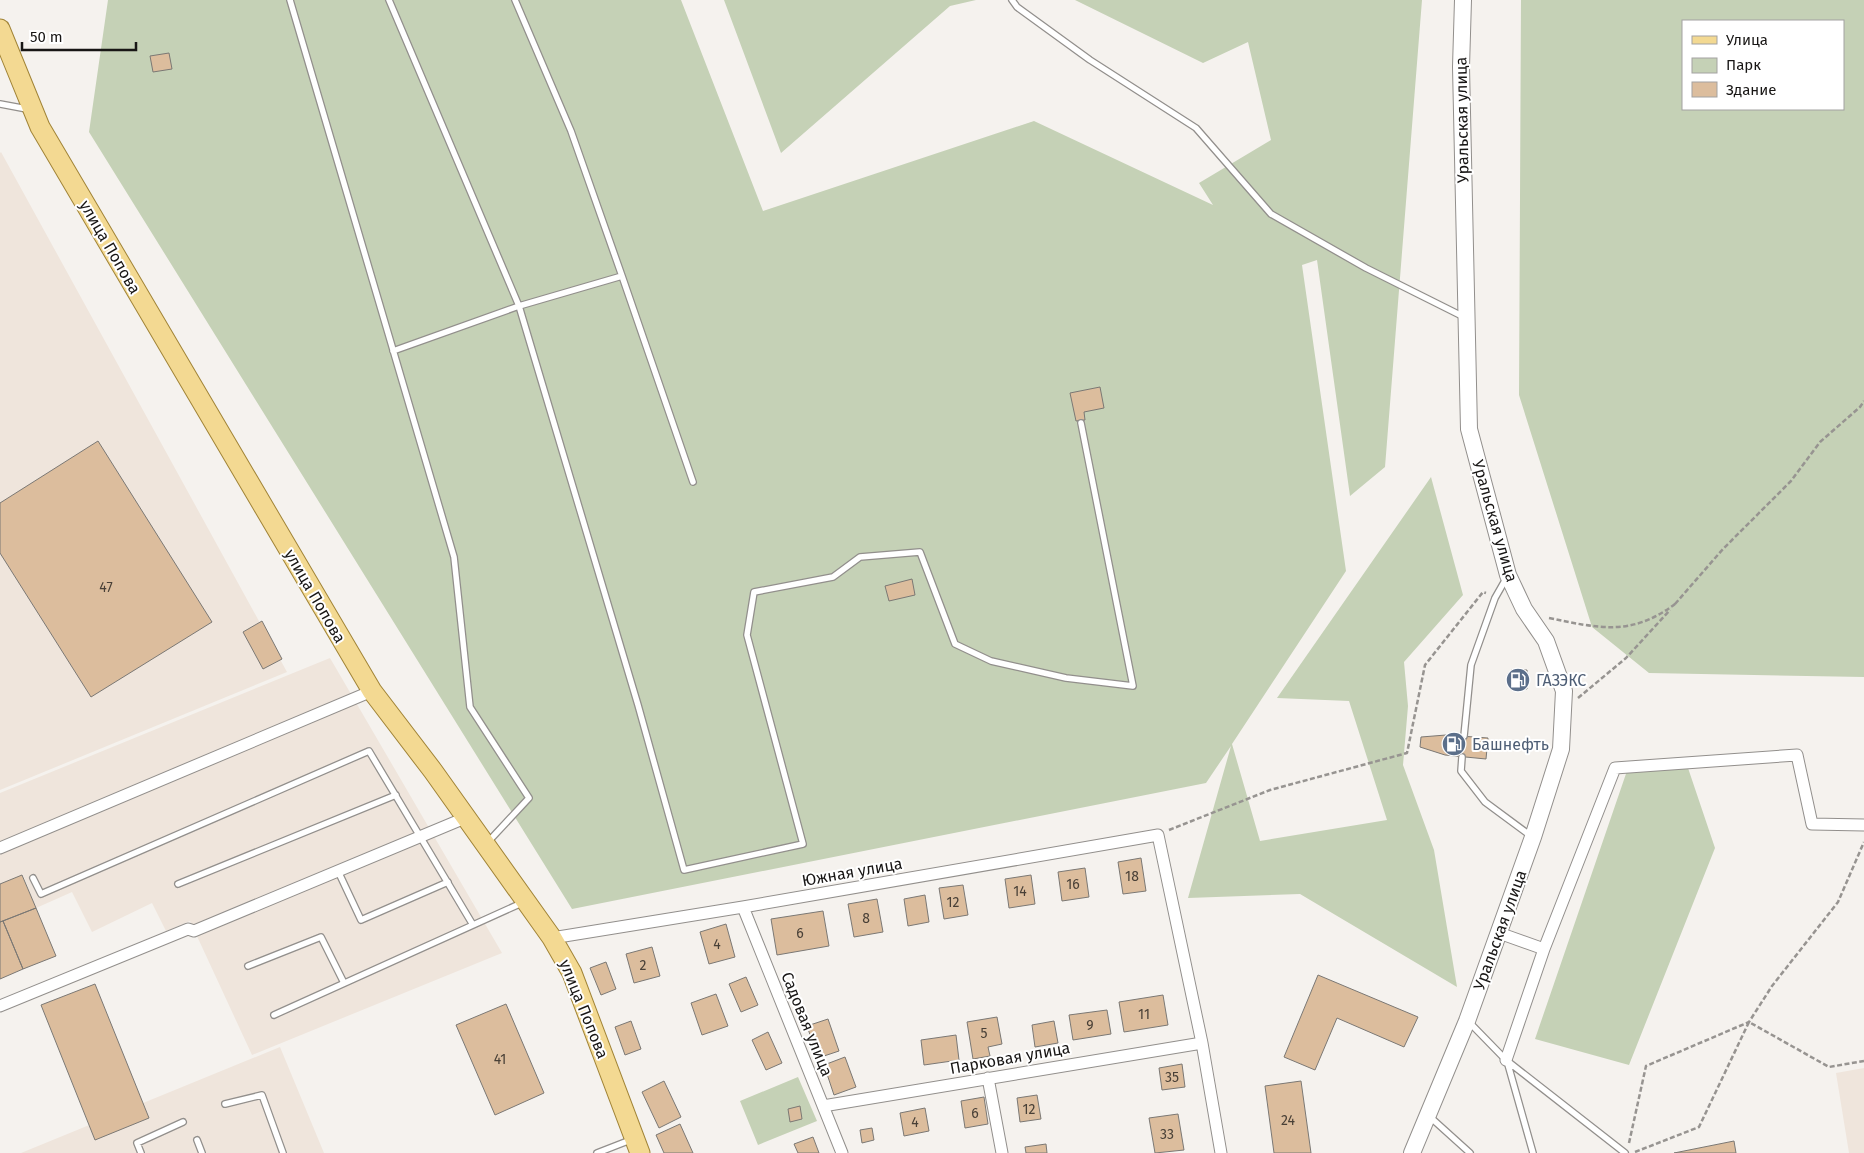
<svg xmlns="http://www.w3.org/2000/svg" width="1864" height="1153" font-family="'Fira Sans',sans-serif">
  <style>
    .built { fill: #efe5dc }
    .green { fill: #c5d1b6; fill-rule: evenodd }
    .building { fill: #dcbd9d; stroke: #7b7874 }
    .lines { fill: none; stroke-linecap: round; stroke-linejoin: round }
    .lane-casing { stroke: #928f8c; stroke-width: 8 }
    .street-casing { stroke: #928f8c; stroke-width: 13 }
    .secondary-casing { stroke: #928f8c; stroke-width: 18 }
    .primary-casing { stroke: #a18437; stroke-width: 21 }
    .path { stroke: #979491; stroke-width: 2.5; stroke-dasharray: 5 2.5; stroke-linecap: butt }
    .lane { stroke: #fff; stroke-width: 5.5 }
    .street { stroke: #fff; stroke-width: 11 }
    .secondary { stroke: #fff; stroke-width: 16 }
    .primary { stroke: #f3d992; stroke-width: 19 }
    .labels { text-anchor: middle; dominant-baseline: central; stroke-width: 4; stroke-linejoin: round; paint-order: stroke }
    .number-label { font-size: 14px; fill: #494037 }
    .street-label { font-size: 16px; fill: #181615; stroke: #fff }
    .service-label { font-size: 16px; fill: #4e5e75; stroke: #fff; text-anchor: start }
  </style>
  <rect width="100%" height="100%" fill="#f5f2ee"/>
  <path class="built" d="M1 152 287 672 0 790V153Z
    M330 658 502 953 252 1055 190 921 166 931 152 903 92 932 72 892 36 908 23 875 0 884V793Z
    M280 1047 324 1153H21Z
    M1864 1068V1153H1849L1836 1073Z"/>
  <path class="green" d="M108 0H681L763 211 1034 121 1213 205 1199 183 1271 140 1248 42 1203 63 1075 0H1422L1385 467 1350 496 1317 260 1302 265 1346 571 1232 744 1260 841 1387 820 1349 701 1277 698 1431 477 1463 595 1404 662 1408 706 1403 765 1434 850 1457 987 1300 894 1188 898 1231 746 1206 783 572 909 89 132Z
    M724 0H976L950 6 781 153Z
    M1521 0H1864V677L1649 673 1592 627 1519 395ZM1683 21H1843V109H1683Z
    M1629 765 1688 768 1715 848 1629 1065 1535 1039Z
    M798 1077 817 1121 758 1145 740 1101Z"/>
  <path class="building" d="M169 53 172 69 153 72 150 56Z
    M1100 387 1104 408 1084 412 1085 420 1076 421 1070 393Z
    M98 441 212 622 91 697 0 553V503Z
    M912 579 915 595 889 601 885 586Z
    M262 621 282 659 263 669 243 632Z
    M1511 670H1527V689L1511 688Z
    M1446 735 1488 738 1486 759 1445 755 1420 747 1421 737Z
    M1141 858 1146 891 1123 894 1118 862Z
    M1085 868 1089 897 1062 901 1058 872Z
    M22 875 36 908 0 922V884Z
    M1031 875 1035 904 1009 908 1005 879Z
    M963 885 968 915 944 919 939 888Z
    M925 895 929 922 908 926 904 899Z
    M877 899 883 932 854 937 848 904Z
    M36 908 56 956 23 969 3 921Z
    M823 911 829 946 777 955 771 919Z
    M3 921 23 969 0 979V922Z
    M726 924 735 957 709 964 700 932Z
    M652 947 660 976 634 983 626 954Z
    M606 962 616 989 601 995 590 968Z
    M1318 975 1418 1017 1404 1047 1337 1018 1315 1070 1284 1057Z
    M746 977 758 1005 741 1012 729 984Z
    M95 984 149 1118 95 1140 41 1005Z
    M716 994 728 1026 702 1035 691 1003Z
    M1163 995 1168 1025 1124 1032 1119 1002Z
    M506 1004 544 1093 495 1115 456 1025Z
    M1107 1010 1111 1034 1073 1040 1069 1015Z
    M997 1017 1002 1044 988 1047 990 1056 973 1059 967 1022Z
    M828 1019 839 1051 818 1058 807 1026Z
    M631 1021 641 1049 625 1055 615 1027Z
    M1054 1021 1058 1043 1035 1047 1032 1025Z
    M768 1032 782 1063 766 1070 752 1040Z
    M956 1035 959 1060 924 1065 921 1040Z
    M845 1057 856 1087 834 1095 824 1065Z
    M1182 1064 1185 1087 1162 1090 1159 1068Z
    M664 1081 681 1117 659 1128 642 1092Z
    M1301 1081 1311 1153H1274L1265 1086Z
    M1037 1095 1041 1119 1020 1122 1017 1098Z
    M984 1097 988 1124 965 1128 961 1101Z
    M800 1106 802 1119 790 1122 788 1109Z
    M925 1108 929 1131 904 1136 900 1113Z
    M1178 1114 1184 1150 1155 1153 1149 1118Z
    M680 1124 693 1153H664L656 1135Z
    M872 1128 874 1140 862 1143 860 1130Z
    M813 1137 819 1153H798L794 1144Z
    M1734 1141 1736 1153H1674Z
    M1046 1144 1047 1153H1026L1025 1147Z"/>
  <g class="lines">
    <g class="lane-casing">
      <path id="lane" d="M290 0 454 557 470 707 529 798 488 842
        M389 0 519 306 638 705 684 870 803 844 747 635 754 592 833 577 860 557 920 552 955 644 991 661 1066 678 1133 686 1081 423
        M515 0 571 131 622 276
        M1012 0 1017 7 1090 60 1196 128 1271 214 1366 268 1464 317
        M0 104 27 109
        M393 351 519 306 622 276 693 482
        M1464 736 1471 665 1495 598 1507 577
        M1462 757 1461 771 1485 802 1531 836
        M338 871 361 920 448 882
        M33 878 41 894 369 751 473 925
        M178 884 396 795
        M248 966 321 937 344 983
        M274 1015 524 902
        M1468 1021 1506 1060 1625 1153
        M1507 1061 1533 1153
        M225 1104 262 1095 283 1153
        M1429 1116 1470 1153
        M197 1140 202 1153
        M141 1153 137 1143 183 1122
        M597 1153 633 1139"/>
    </g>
    <g class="street-casing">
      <path id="street" d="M0 848 372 691
        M743 907 842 1153
        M1499 933 1544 949 1506 1060
        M552 938 743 907 1158 835 1202 1043 1221 1153
        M1544 949 1615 768 1797 755 1812 824 1864 825
        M0 1006 188 929 194 931 465 818
        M988 1078 1002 1153
        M823 1106 1202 1043"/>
    </g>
    <g class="secondary-casing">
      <path id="secondary" d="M1412 1153 1467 1021 1533 837 1561 749 1564 691 1546 641 1524 609 1508 575 1469 429 1461 67 1463 0"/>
    </g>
    <g class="primary-casing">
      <path id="primary" d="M0 29 40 127 372 691 433 771 552 938 572 973 640 1153"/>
    </g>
    <path class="path" d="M1675 604 1723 549 1791 481 1820 442 1860 407 1864 401
      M1549 618C1598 628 1631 637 1675 604
      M1578 698 1626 658 1670 610
      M1169 830 1270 790 1407 753 1425 665 1483 592 1486 593
      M1629 1143 1646 1066 1749 1022 1772 986 1838 902 1864 842
      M1635 1152 1699 1127 1749 1022 1829 1067 1864 1061"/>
    <use href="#lane" class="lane"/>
    <use href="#street" class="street"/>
    <use href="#secondary" class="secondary"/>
    <use href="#primary" class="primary"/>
  </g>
  <defs>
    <g id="fuel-disc" transform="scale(1.25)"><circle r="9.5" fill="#5c6f8a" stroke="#fff"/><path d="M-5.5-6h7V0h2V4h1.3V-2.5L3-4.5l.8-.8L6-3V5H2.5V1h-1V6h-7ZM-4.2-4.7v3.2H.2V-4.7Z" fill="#fff"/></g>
  </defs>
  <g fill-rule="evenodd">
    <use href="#fuel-disc" x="1518" y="680"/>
    <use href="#fuel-disc" x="1454" y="744"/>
  </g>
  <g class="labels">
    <g class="number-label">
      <text x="106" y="587">47</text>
      <text x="1132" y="876">18</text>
      <text x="1073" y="884">16</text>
      <text x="1020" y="891">14</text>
      <text x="953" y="902">12</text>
      <text x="866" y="918">8</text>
      <text x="800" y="933">6</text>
      <text x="717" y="944">4</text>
      <text x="643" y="965">2</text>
      <text x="1144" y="1014">11</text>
      <text x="1090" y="1025">9</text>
      <text x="984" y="1033">5</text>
      <text x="500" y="1059">41</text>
      <text x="1172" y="1077">35</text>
      <text x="1029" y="1109">12</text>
      <text x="975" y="1113">6</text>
      <text x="1288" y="1120">24</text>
      <text x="915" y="1122">4</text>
      <text x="1167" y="1134">33</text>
    </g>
    <g class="street-label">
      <text transform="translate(1462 120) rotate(-91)">Уральская улица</text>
      <text transform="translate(110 247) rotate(60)">улица Попова</text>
      <text transform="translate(1495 521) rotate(74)">Уральская улица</text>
      <text transform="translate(315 596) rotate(60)">улица Попова</text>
      <text transform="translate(852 872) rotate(-10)">Южная улица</text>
      <text transform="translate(1500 930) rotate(-70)">Уральская улица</text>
      <text transform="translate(584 1009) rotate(68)">улица Попова</text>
      <text transform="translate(807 1024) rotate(68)">Садовая улица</text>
      <text transform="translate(1010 1058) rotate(-10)">Парковая улица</text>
    </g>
    <g class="service-label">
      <text x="1536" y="680">ГАЗЭКС</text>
      <text x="1472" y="744">Башнефть</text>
    </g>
  </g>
  <rect x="1682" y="20" width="162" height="90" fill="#ffffff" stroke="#a3a2a1"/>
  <rect x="1692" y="36" width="25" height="8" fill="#f3d992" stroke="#a3a2a1"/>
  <text x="1726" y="45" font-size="15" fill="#181615">Улица</text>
  <rect x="1692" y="58" width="25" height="15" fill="#c5d1b6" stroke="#a3a2a1"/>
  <text x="1726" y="70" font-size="15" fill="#181615">Парк</text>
  <rect x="1692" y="82" width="25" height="15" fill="#dcbd9d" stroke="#a3a2a1"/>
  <text x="1726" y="95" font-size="15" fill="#181615">Здание</text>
  <path d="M22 42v8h114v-8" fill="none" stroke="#181615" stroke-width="2.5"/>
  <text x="30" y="42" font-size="15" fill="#181615" stroke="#ffffff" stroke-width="4" paint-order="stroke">50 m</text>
</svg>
